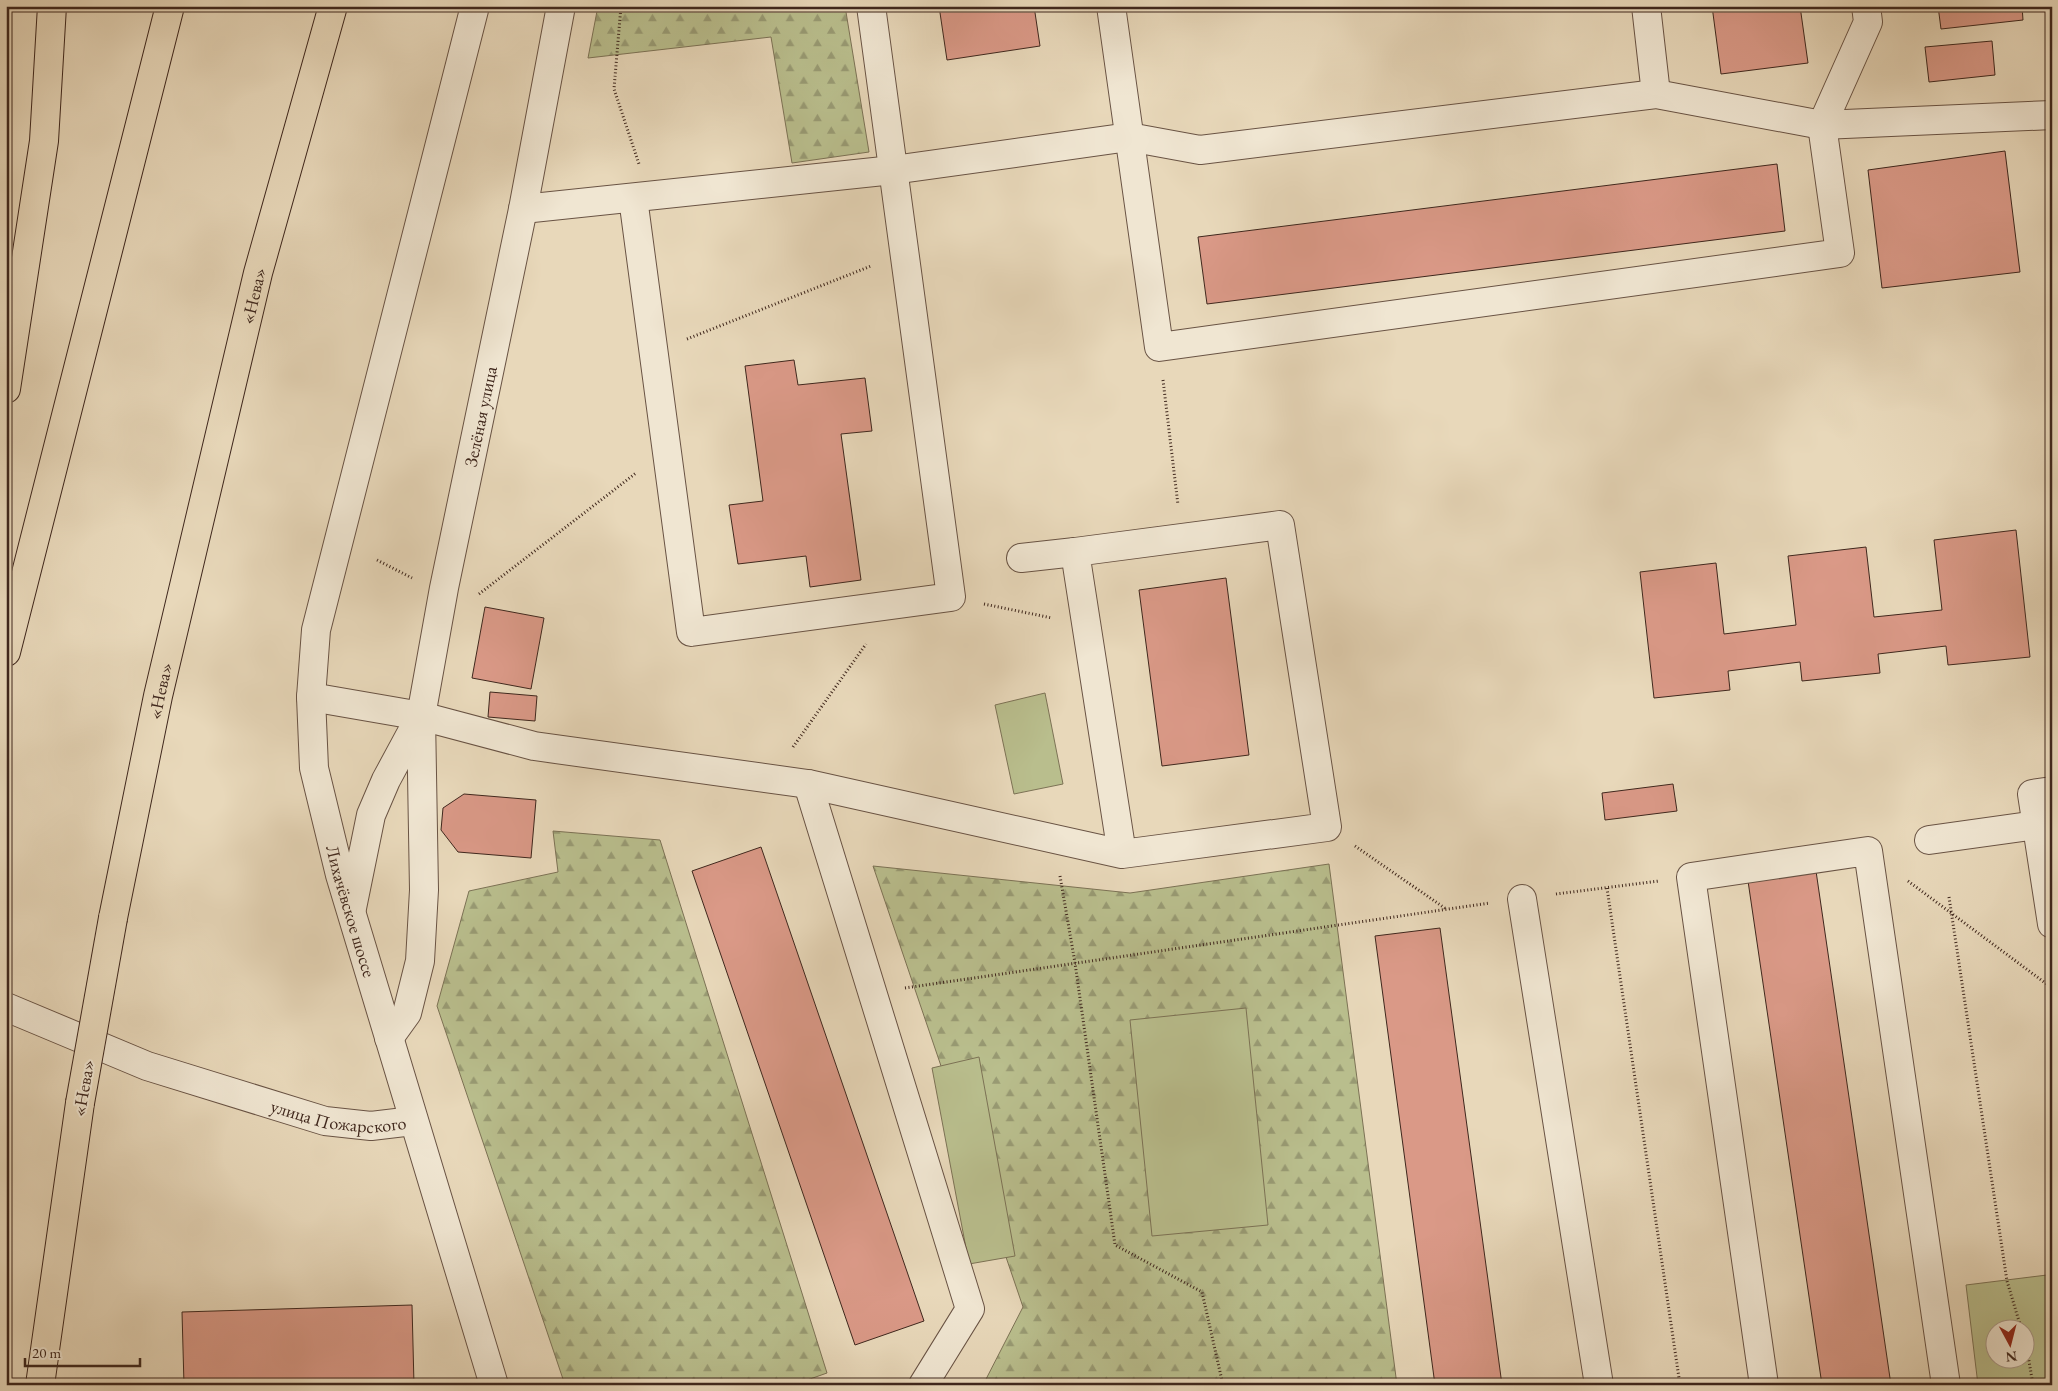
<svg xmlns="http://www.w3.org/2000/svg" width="2058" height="1391" font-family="'EB Garamond',serif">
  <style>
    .forest { fill: url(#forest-firs); stroke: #7c7255 }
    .park { fill: #b9be8d; stroke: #7c7255; fill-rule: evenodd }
    .building { fill: #da9987; stroke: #3f271d }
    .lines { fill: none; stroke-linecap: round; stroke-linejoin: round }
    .minor-casing { stroke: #695344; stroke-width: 30 }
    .major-casing { stroke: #3f271d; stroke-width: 30 }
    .highway-casing { stroke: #3f271d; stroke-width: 30 }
    .path { stroke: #3f271d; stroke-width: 3; stroke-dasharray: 1 2.5; stroke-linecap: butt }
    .minor { stroke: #f0e6d2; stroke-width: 28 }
    .major { stroke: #e8d8ba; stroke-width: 28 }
    .highway { stroke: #e8d8ba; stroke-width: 28 }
    .highway-bridge-casing { stroke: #3f271d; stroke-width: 30; stroke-linecap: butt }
    .highway-bridge { stroke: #e8d8ba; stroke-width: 28 }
    .labels { text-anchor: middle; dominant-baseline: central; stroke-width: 4; stroke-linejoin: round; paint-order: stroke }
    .street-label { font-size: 18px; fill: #3f271d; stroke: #f0e6d2 }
  </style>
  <defs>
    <pattern id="forest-firs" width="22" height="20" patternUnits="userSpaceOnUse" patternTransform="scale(1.25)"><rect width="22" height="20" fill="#b9be8d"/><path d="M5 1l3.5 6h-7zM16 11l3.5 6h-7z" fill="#989a73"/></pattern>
  </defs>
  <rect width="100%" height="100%" fill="#e8d8ba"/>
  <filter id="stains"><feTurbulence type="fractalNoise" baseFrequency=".004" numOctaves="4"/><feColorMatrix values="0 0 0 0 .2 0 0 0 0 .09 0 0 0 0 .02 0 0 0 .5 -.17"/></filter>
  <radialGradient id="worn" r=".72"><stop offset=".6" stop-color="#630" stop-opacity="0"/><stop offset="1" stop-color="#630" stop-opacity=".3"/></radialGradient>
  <path class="forest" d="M598 6H845L869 152 792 163 771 37 588 58Z
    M553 831 660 840 827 1373 793 1385H565L437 1006 469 891 558 872Z
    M1329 864 1397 1385H983L1023 1307 873 866 1130 893Z"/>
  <path class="park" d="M1045 693 1063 784 1014 794 995 705Z
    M1246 1008 1268 1225 1152 1236 1130 1020Z
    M979 1057 1015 1256 969 1264 932 1068Z
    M2047 1275 2052 1308V1378L2018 1385H1978L1966 1285ZM1996 1328H2026V1358H1996Z"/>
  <path class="building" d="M939 6H1034L1040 46 947 60Z
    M1712 6H1800L1808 63 1721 74Z
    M1938 6H2022L2023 20 1941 29Z
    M1992 41 1995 75 1929 82 1925 47Z
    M2005 151 2020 272 1882 288 1868 170Z
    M1777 164 1785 231 1207 304 1198 237Z
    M794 360 798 385 865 378 872 431 841 434 861 580 810 587 806 556 738 564 729 505 763 501 745 366Z
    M2016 530 2030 657 1948 665 1946 646 1878 654 1880 673 1802 681 1800 662 1728 671 1730 690 1654 698 1640 572 1716 563 1724 634 1796 625 1788 556 1866 547 1874 617 1942 610 1934 540Z
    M1226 578 1249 755 1162 766 1139 590Z
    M485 607 544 618 531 689 472 678Z
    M490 692 537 696 535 721 488 717Z
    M1673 784 1677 811 1605 820 1602 793Z
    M464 794 536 800 531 858 458 852 441 830 443 808Z
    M761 847 924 1321 855 1345 692 871Z
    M1816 871 1891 1385H1822L1748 881Z
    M1440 928 1488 1280 1502 1385H1435L1375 936Z
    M412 1305 414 1385H184L182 1312Z"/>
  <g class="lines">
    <g class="minor-casing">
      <g id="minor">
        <path id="s1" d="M475 6 316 630 311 697 314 768 340 875 494 1385"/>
        <path d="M1111 6 1159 347 1840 253 1822 125 1868 22 1866 6"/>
        <path d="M1646 6 1656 94"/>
        <path d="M633 198 691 632 951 597 871 6"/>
        <path d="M523 209 893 170 1129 137 1200 150 1656 94 1822 125 2052 115"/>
        <path d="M1021 558 1075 552"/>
        <path d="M311 697 421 716 534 746 808 784 1122 854 1327 827 1280 525 1075 552 1122 854"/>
        <path d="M808 784 970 1309 923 1385"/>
        <path d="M2052 791 2032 794 2052 924"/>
        <path d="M1929 840 2037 825"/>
        <path d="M1522 899 1599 1385"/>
        <path d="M352 908 371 815 386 780 420 717"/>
        <path id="s2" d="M6 1007 147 1066 325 1121 371 1126 413 1121"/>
        <path id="s3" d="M389 1038 407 1013 420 961 424 890 421 716 444 588 523 209 561 6"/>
        <path d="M1764 1385 1691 877 1868 851 1946 1385"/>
      </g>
    </g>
    <g class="major-casing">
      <path id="major" d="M6 652 170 6"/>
    </g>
    <g class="highway-casing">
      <g id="highway">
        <path d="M6 389 44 141 52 6"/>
        <path id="s4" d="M113 918 158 696 258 273 333 6"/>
        <path d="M40 1385 80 1103"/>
      </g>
    </g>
    <path class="path" d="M621 6 614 89 639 164
      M687 339 871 266
      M1163 380 1178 505
      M377 560 412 578
      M479 594 636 473
      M984 604 1052 618
      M793 747 866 644
      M1355 846 1446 909
      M1060 876 1075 963 1115 1245 1202 1292 1223 1385
      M1908 881 2052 988
      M1607 888 1680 1385
      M1556 894 1659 881
      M1949 897 2007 1281 2021 1328
      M905 988 1490 903
      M2026 1343 2033 1385"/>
    <use href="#minor" class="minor"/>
    <use href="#major" class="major"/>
    <use href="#highway" class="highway"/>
    <g class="highway-bridge-casing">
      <path id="highway-bridge" d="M80 1103 113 918"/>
    </g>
    <use href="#highway-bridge" class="highway-bridge"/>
  </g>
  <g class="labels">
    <g class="street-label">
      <text stroke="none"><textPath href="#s4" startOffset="638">«Нева»</textPath></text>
      <text stroke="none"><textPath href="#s3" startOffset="635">Зелёная улица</textPath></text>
      <text stroke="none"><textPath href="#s4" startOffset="232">«Нева»</textPath></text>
      <text stroke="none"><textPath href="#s1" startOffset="930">Лихачёвское шоссе</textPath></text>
      <text transform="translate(83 1088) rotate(-80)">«Нева»</text>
      <text stroke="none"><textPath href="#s2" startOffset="352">улица Пожарского</textPath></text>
    </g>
  </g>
  <rect width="2058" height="1391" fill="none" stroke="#e8d8ba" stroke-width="25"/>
  <rect x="8" y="8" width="2043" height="1376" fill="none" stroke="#3f271d" stroke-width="2.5"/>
  <rect x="12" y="12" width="2033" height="1366" fill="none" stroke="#3f271d"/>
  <g transform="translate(2010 1344) rotate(173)"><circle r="24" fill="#f0e6d2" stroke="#a99a8a"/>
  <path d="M0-4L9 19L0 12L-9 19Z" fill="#8f2418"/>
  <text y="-8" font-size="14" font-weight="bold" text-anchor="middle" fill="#3f271d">N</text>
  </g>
  <path d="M25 1358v8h115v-8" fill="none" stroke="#3f271d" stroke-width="2.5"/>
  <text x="32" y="1358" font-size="15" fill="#3f271d" stroke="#f0e6d2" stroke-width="4" paint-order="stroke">20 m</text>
  <rect width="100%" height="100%" filter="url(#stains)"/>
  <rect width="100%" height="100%" fill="url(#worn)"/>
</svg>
